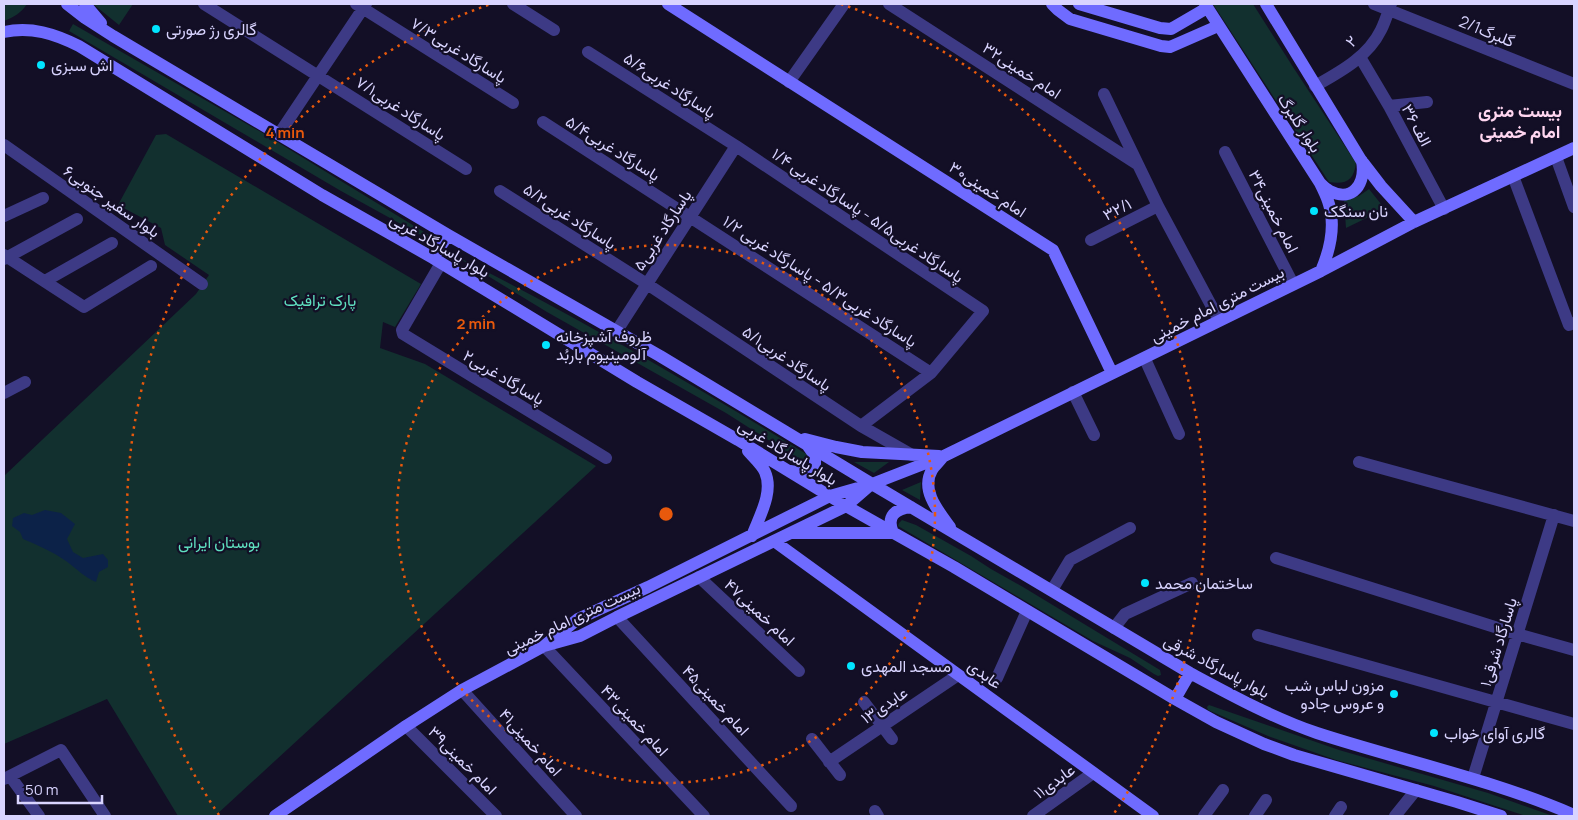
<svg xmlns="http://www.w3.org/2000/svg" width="1578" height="820" font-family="Manrope,Vazirmatn,sans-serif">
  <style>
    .green { fill: #12302f }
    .water { fill: #0c2248 }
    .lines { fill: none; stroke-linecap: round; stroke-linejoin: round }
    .street { stroke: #3d3a85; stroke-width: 12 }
    .secondary { stroke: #6f6bff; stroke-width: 12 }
    .ring { fill: none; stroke: #e8590c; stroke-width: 2.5; stroke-dasharray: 2.5 5 }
    .poi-dot { fill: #00e5ff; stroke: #130f26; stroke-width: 2 }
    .labels { text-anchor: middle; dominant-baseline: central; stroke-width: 4.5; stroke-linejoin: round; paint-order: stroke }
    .poi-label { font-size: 16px; fill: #d9d4ff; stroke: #130f26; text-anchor: start }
    .street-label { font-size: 16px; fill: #d9d4ff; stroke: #130f26 }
    .park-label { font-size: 16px; fill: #5fe0c0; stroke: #130f26 }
    .neighbourhood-label { font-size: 18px; font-weight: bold; fill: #ffd6f0; stroke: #130f26 }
    .centre { fill: #e8590c; stroke: #130f26; stroke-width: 2.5 }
    .ring-label { font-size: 15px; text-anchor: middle; font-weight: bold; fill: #e8590c; stroke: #130f26; stroke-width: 4.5; stroke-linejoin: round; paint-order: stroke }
  </style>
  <rect width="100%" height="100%" fill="#130f26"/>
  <path class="green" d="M4 4H27C21 13 14 17 4 21Z
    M93 4H133L119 25Z
    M1213 4H1253L1293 67 1356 163C1354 180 1346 185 1329 182Z
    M73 24 261 132 429 235 428 239 341 191 69 31Z
    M166 134 421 284 395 327 383 322 380 348 425 364 596 466 215 816H178L107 699 4 744V476L196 294 209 275 165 245 161 228 118 205 156 135Z
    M1369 189 1385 209 1346 228 1344 201 1359 196Z
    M452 254C574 315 692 384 808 455L809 459 804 463 726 413 547 312Z
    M854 462H889L874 473Z
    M921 482 920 500 902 490Z
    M902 520 916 525 971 556 991 569 1023 587 1160 670 1161 675 1158 676 1154 674 1130 658 1093 641 898 526 899 523Z
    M1209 705 1339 750 1488 793 1553 816H1526L1434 786 1336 760 1268 736 1208 710 1207 707Z"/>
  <path class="water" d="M45 510 61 513 75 524 67 539 73 552 83 558 103 554 108 560V567L99 572 96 582C84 577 77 569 66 561 53 552 38 545 23 539L20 532 12 526 13 518 24 513 32 515Z"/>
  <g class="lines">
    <path class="street" d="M204 4 466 169
      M356 4 513 103
      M513 4 554 30
      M889 4 1137 164
      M1374 4 1574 84
      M588 52 736 146 983 311 931 373 861 426
      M1360 57 1389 106 1444 209
      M789 82 844 4
      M1315 86C1340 72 1368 57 1381 30 1385 22 1388 12 1391 4
      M1104 94 1158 206 1219 320
      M1389 106 1427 102
      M543 122 931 373
      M279 134 366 4
      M4 145 202 284
      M1225 152 1293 284
      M1556 157 1574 207
      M1513 176 1569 325 1574 323
      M500 191 647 284 861 426 912 455
      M4 216 43 198
      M1091 240 1158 206
      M4 255 84 307 151 266
      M4 259 77 219
      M441 263 402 330 403 334 606 458
      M45 281 112 243
      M616 332 736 146
      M1145 359 1179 434
      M1073 392 1094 435
      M4 393 25 382
      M1359 462 1574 521
      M1276 558 1517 634 1574 650
      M699 577 799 671
      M1052 590 1070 560 1130 528
      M617 617 791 806
      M1114 628 1125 614 1192 583
      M1258 635 1574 724
      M544 646 704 816
      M997 678 1027 611
      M462 690 576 816
      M864 702 892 739
      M406 726 496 816
      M812 739 840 775
      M829 762 958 675
      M10 776 39 816
      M1473 778 1554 515
      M4 779 61 750 105 816
      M875 811 878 816
      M1033 816 1093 773
      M1204 816 1223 790
      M1255 816 1266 800
      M1335 816 1341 807
      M1395 816 1416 790"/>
    <path class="secondary" d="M67 4 85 18 113 36 448 235 660 356 872 484 1190 673C1231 695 1273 718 1317 733 1403 761 1491 779 1574 815
      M85 4 101 23
      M668 4 1053 250 1112 373
      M1052 4 1058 10 1070 19 1161 46 1170 47 1218 26
      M1079 4 1160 28 1171 29 1207 8
      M1205 4 1320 183C1323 189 1326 195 1328 201 1336 224 1330 250 1321 271
      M1266 4 1361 160 1381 186 1414 222
      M4 32C31 26 55 34 79 46L322 195 433 258 637 382 738 440 846 506 954 567 1175 699 1216 722 1264 744 1294 755 1457 802 1501 816
      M1320 183C1323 186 1326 189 1330 191 1353 203 1366 183 1362 161
      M433 258 448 235
      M805 439 836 447 862 452 939 456
      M748 451C753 457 762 465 765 472 774 492 759 517 752 536
      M942 458C939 462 934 466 932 470 920 490 939 512 950 527
      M790 471C800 473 807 474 815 466V456L808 446
      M795 533H893C886 516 895 509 911 507
      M774 541 1153 816
      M544 646 578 619 648 587 830 496 872 484 944 456 1321 271 1414 222 1574 148
      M1175 699 1190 673
      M275 816 406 726 462 690 544 646 580 636 617 617 846 506 868 487"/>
  </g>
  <g class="ring">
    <circle cx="666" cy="514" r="269"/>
    <path d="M219 815A539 539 0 0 1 491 4M841 4A539 539 0 0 1 1113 815"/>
  </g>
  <g class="poi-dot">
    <circle cx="156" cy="29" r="5"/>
    <circle cx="41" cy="65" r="5"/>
    <circle cx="1314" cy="211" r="5"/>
    <circle cx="546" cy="345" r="5"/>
    <circle cx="1145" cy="583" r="5"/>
    <circle cx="851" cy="666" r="5"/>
    <circle cx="1394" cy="694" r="5"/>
    <circle cx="1434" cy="733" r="5"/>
  </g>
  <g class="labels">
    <g class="poi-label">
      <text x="166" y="29">گالری رژ صورتی</text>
      <text x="51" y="65">اش سبزی</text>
      <text x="1324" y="211">نان سنگک</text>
      <text x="556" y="336">ظروف آشپزخانه<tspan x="556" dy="18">آلومینیوم باربُد</tspan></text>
      <text x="1155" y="583">ساختمان محمد</text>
      <text x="861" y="666">مسجد المهدی</text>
      <text x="1384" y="685" text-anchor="end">مزون لباس شب<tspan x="1384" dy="18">و عروس جادو</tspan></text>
      <text x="1444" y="733">گالری آوای خواب</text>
    </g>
    <g class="street-label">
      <text transform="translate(1487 31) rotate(22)">2/1گلبرگ</text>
      <text transform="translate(1351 41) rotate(-45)">۲</text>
      <text transform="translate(459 50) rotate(32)">پاسارگاد غربی۷/۳</text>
      <text transform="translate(1022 70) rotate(33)">امام خمینی۳۲</text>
      <text transform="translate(670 85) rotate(33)">پاسارگاد غربی۵/۶</text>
      <text transform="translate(401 108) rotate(33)">پاسارگاد غربی۷/۱</text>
      <text transform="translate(1300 123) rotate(57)">بلوار گلبرگ</text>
      <text transform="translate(1417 125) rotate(62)">۳۶ الف</text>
      <text transform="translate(613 148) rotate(32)">پاسارگاد غربی۵/۴</text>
      <text transform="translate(988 189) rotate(33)">امام خمینی۳۰</text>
      <text transform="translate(112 201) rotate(35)">بلوار سفیر جنوبی۶</text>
      <text transform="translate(1117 209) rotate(-27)">۳۲/۱</text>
      <text transform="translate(1274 211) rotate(63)">امام خمینی۳۴</text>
      <text transform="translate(868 215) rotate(34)">پاسارگاد غربی۵/۵ - پاسارگاد غربی ۱/۴</text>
      <text transform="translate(570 216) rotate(33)">پاسارگاد غربی۵/۲</text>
      <text transform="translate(662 230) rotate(-57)">پاسارگاد غربی۵</text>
      <text transform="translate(440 245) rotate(30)">بلوار پاسارگاد غربی</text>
      <text transform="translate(820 281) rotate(33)">پاسارگاد غربی۵/۳ - پاسارگاد غربی ۱/۲</text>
      <text transform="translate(1217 304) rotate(-27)">بیست متری امام خمینی</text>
      <text transform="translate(787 358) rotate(34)">پاسارگاد غربی۵/۱</text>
      <text transform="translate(504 377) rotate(31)">پاسارگاد غربی۲</text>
      <text transform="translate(788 452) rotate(31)">بلوار پاسارگاد غربی</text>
      <text transform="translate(760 612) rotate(43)">امام خمینی۴۷</text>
      <text transform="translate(572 618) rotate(-25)">بیست متری امام خمینی</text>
      <text transform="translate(1498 642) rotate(-73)">پاسارگاد شرقی۱</text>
      <text transform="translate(1217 666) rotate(28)">بلوار پاسارگاد شرقی</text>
      <text transform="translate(985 674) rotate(36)">عابدی</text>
      <text transform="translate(716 700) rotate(47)">امام خمینی۴۵</text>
      <text transform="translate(884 705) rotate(-34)">عابدی۱۳</text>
      <text transform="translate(635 720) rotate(47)">امام خمینی۴۳</text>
      <text transform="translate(531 742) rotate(48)">امام خمینی۴۱</text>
      <text transform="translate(463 760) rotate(45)">امام خمینی۳۹</text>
      <text transform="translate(1054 781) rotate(-36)">عابدی۱۱</text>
    </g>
    <g class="park-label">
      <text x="320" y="300">پارک ترافیک</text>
      <text x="219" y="542">بوستان ایرانی</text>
    </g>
    <g class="neighbourhood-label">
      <text x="1520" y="110">بیست متری<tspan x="1520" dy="21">امام خمینی</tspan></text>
    </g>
  </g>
  <circle cx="666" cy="514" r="8" class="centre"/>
  <g class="ring-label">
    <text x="285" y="138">4 min</text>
    <text x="476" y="329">2 min</text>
  </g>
  <rect width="1578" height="820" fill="none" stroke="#d9d4ff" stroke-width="10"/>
  <path d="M18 795v8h84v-8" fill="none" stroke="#d9d4ff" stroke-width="2.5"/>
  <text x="25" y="795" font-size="15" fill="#d9d4ff" stroke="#130f26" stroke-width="4" paint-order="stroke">50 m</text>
</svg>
